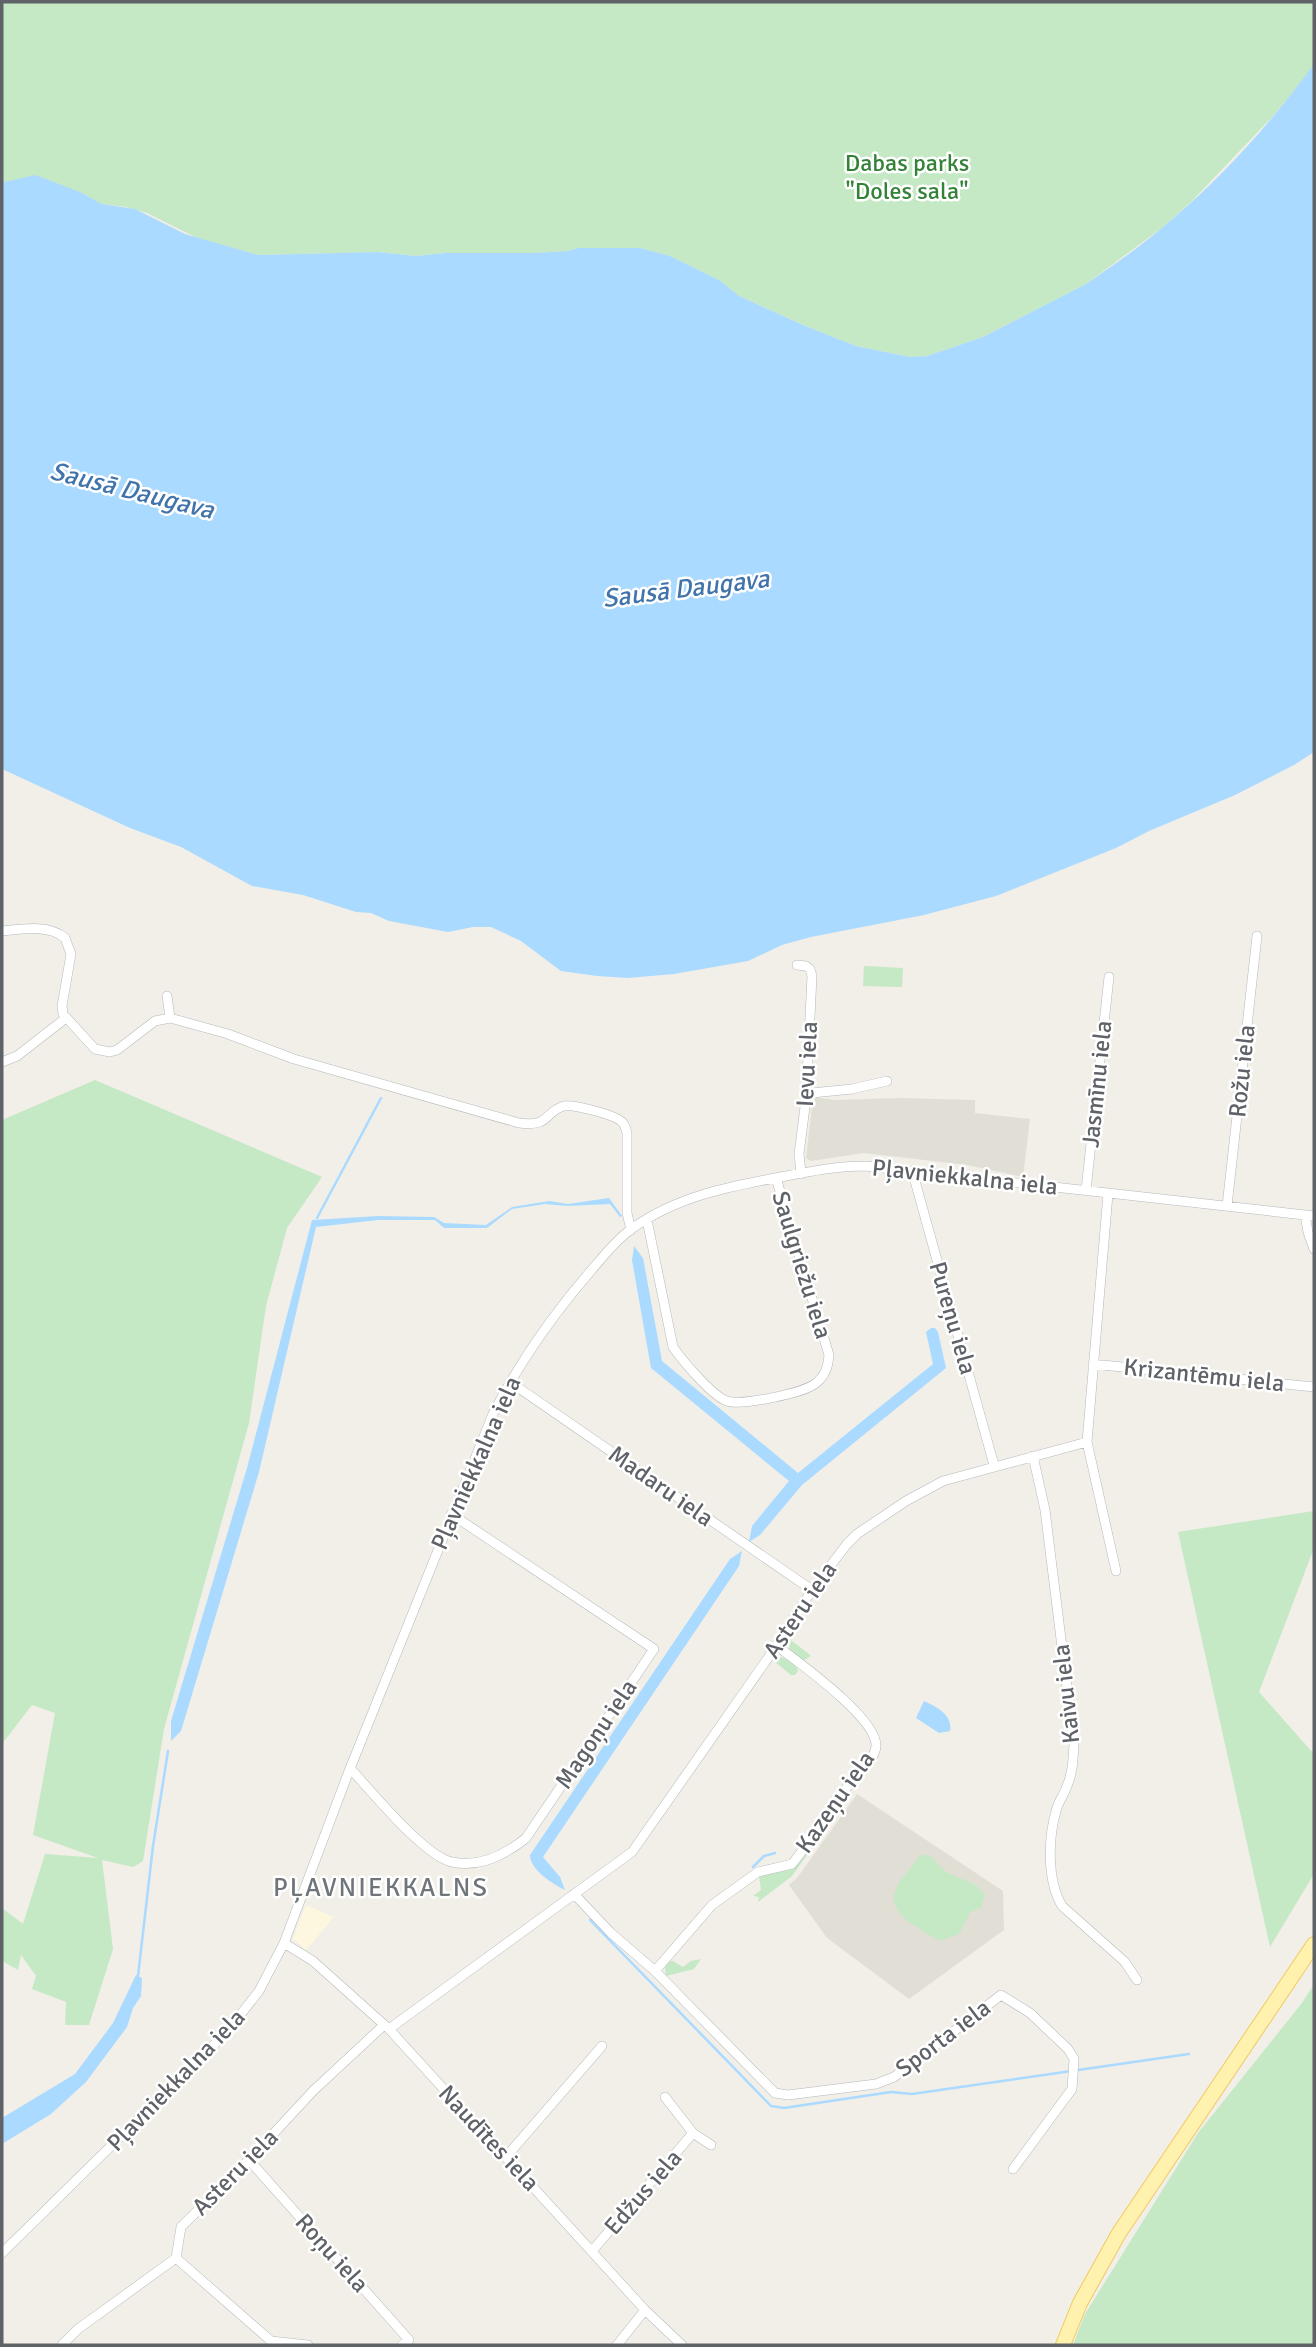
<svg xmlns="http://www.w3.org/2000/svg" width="1316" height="2347" font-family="Signika,sans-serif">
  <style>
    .commercial { fill: #fef7e0 }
    .education { fill: #e1ded6 }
    .green { fill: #c5e8c5 }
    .water { fill: #aadaff }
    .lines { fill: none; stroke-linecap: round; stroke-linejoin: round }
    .stream { stroke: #aadaff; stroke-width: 2.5 }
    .street-casing { stroke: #b5b8bc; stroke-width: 10 }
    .primary-casing { stroke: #f2c960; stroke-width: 16 }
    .street { stroke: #fff; stroke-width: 9 }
    .primary { stroke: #fff2af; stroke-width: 14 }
    .labels { text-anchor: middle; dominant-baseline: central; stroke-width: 5; stroke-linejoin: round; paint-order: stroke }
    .park-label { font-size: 24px; fill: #348238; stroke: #fff }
    .street-label { font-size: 24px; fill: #5f6368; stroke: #fff }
    .water-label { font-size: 26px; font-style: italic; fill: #4174aa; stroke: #fff }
    .neighbourhood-label { font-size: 26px; letter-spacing: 2px; fill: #70757a; stroke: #fff }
  </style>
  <rect width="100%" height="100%" fill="#f1efe8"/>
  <path class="commercial" d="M306 1905 334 1917 306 1950 293 1939Z"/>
  <path class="education" d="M813 1097 835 1100 901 1098 975 1100V1113L1030 1119 1023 1177 967 1165 864 1153 811 1161 806 1158Z
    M857 1794 1003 1891 1004 1930 909 1999 827 1938 789 1885 797 1878Z"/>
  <path class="green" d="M2 2H1314V64L1306 76 1273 116 1191 202 1163 227 1086 284 983 337 927 356 910 357 856 346 803 325 739 296 719 280 670 256 640 248H578L568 251 533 253H446L415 256 378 252 258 255 199 239 147 213 126 207 102 204 80 192 5 182 2 178Z
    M864 966 903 968 902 987 863 986Z
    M95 1080 322 1177 287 1228 266 1306 249 1423 164 1729 143 1861 133 1867 102 1860 113 1949 89 2025H65L66 2002 32 1989 36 1976 21 1955 18 1970 2 1961V1908L23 1924 45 1854 98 1858 33 1835 55 1713 32 1705 2 1744V1120Z
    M1314 1511V1548L1259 1692 1314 1754V1874L1270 1947 1178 1532Z
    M788 1638 809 1654 811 1656 803 1661 790 1650Z
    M778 1657C785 1657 796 1663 798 1671L795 1675H791L775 1662Z
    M812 1848 792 1876 758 1902 759 1897 753 1896 761 1890 759 1875 794 1868 807 1851Z
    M920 1855H929L946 1872 976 1885 985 1895 981 1908 970 1912 959 1934 940 1941C924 1931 887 1915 895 1891 900 1879 913 1866 920 1855Z
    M701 1959 694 1969 666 1976 665 1968 668 1962 673 1961 683 1967 691 1961Z
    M1314 1984V2345H1073L1085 2314 1198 2133 1302 2003Z"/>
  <path class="water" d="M1314 64V752L1294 765 1235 795 1149 831 1116 848 996 896 924 915 811 937 782 945 748 961 674 974 628 978 597 976 561 971 521 941 491 927H473L448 932 389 921 371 913 356 912 303 895 252 886 181 847 130 828 2 769V178L5 182 35 175 80 192 102 204 135 209 185 234 258 255 378 252 415 256 446 253H533L568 251 578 248H640L670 256 719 280 739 296 803 325 856 346 910 357 927 356 983 337 1086 284C1112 266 1140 247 1164 226 1220 180 1271 123 1314 64Z
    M609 1198 622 1216 620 1217 610 1204 568 1206 545 1204 512 1209 487 1228H444L435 1220H378L316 1227 259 1472 181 1731 171 1741V1721L247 1468 312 1220 378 1216 434 1217 444 1223 486 1225 512 1207 549 1201 568 1204Z
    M634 1246 643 1258 662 1361 798 1473 933 1364 926 1332 931 1328H935L938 1332 946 1368 802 1485 760 1535 749 1542 752 1526 789 1481 651 1368 632 1260Z
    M742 1551 739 1566 543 1857 560 1877 565 1890C553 1884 530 1870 530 1855L730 1559Z
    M924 1701C937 1707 953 1715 950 1731L939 1733 916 1718Z
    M136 1975 142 1978 141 1996 133 2008 127 2027 86 2082 51 2114 2 2144V2118L75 2074 113 2023Z"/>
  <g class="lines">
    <path class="stream" d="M317 1218 381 1098
      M753 1867 764 1856 775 1853
      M590 1920 771 2106 784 2108 891 2092 912 2094 1189 2054
      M138 1976 153 1846 168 1751"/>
    <g class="street-casing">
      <path id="street" d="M2 931C22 929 49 924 65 938L71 954 62 1006 63 1014 95 1049 110 1052 117 1050 155 1021 170 1018 228 1034 294 1059 519 1123C552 1127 543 1112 564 1106 573 1104 617 1115 623 1123 624 1123 627 1132 627 1133V1213L631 1230
        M797 965 806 966 810 969 812 976 806 1099 799 1154 801 1174
        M167 996 170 1018
        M2 1062 17 1056 66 1018
        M807 1090 812 1093 852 1089 887 1081
        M915 1171V1181L994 1465
        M1086 1190 1109 977
        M1227 1206 1257 936
        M1305 1215 1308 1232 1314 1249
        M647 1220 673 1347C682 1360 712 1396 727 1401 741 1406 805 1393 816 1383 826 1375 828 1366 829 1355L776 1178
        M1093 1364 1314 1387
        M510 1382 812 1590
        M1087 1442 1116 1571
        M1033 1456 1045 1510 1074 1744C1073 1759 1073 1772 1067 1786 1064 1795 1058 1802 1056 1811 1048 1839 1047 1881 1062 1906L1125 1962 1137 1980
        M350 1768C370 1790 425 1857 452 1862 480 1868 505 1855 526 1838L654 1649 451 1514
        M574 1894 611 1933 655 1971 775 2093 788 2095 876 2084 894 2077 1001 1995 1030 2013 1068 2049 1074 2059 1072 2089 1013 2169
        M284 1943 313 1961 389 2029 645 2310 682 2345
        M655 1971 712 1905 758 1872 792 1864C816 1835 834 1802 858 1773 865 1765 875 1758 876 1746 877 1718 799 1663 776 1645
        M389 2029 632 1852 768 1658 812 1590 847 1544 857 1534 906 1501 943 1481 1087 1442 1108 1194
        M665 2097 693 2133 711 2145
        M506 2157 602 2046
        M249 2160 409 2340 402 2345
        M592 2251 693 2133
        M2 2253 226 2033 259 1991 284 1943 349 1771 493 1414C519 1363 552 1316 589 1273 602 1258 614 1242 630 1230 676 1196 731 1186 786 1176 812 1171 838 1166 865 1166L1314 1216
        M176 2258 271 2341 308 2345
        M62 2345 78 2329 176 2258 181 2227 249 2160 313 2091 384 2025
        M617 2345 645 2310"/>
    </g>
    <g class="primary-casing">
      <path id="primary" d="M1063 2345 1080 2303 1119 2233 1314 1944"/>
    </g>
    <use href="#street" class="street"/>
    <use href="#primary" class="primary"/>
  </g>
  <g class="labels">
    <g class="park-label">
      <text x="907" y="163">Dabas parks<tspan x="907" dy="28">"Doles sala"</tspan></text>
    </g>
    <g class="street-label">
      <text transform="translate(807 1064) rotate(-87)">Ievu iela</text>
      <text transform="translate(1242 1071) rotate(-84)">Rožu iela</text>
      <text transform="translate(1097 1084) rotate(-84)">Jasmīnu iela</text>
      <text transform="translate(965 1177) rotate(6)">Pļavniekkalna iela</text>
      <text transform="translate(802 1265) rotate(73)">Saulgriežu iela</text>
      <text transform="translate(953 1318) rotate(74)">Pureņu iela</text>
      <text transform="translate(1204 1375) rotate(6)">Krizantēmu iela</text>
      <text transform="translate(476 1463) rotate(-66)">Pļavniekkalna iela</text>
      <text transform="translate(661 1486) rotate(35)">Madaru iela</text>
      <text transform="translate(800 1610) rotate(-56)">Asteru iela</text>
      <text transform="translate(1066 1694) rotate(-96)">Kaivu iela</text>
      <text transform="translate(596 1734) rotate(-56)">Magoņu iela</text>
      <text transform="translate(835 1802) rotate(-55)">Kazeņu iela</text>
      <text transform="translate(943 2038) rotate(-37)">Sporta iela</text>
      <text transform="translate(176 2080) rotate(-46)">Pļavniekkalna iela</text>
      <text transform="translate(489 2138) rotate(47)">Naudītes iela</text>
      <text transform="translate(235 2172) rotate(-45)">Asteru iela</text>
      <text transform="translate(643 2192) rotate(-49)">Edžus iela</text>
      <text transform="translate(332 2253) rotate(48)">Roņu iela</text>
    </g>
    <g class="water-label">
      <text transform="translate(132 491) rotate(14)">Sausā Daugava</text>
      <text transform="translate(686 589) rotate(-7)">Sausā Daugava</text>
    </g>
    <g class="neighbourhood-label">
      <text x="381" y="1888">PĻAVNIEKKALNS</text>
    </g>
  </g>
  <rect width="1316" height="2347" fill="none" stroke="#5f6368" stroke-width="7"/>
</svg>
